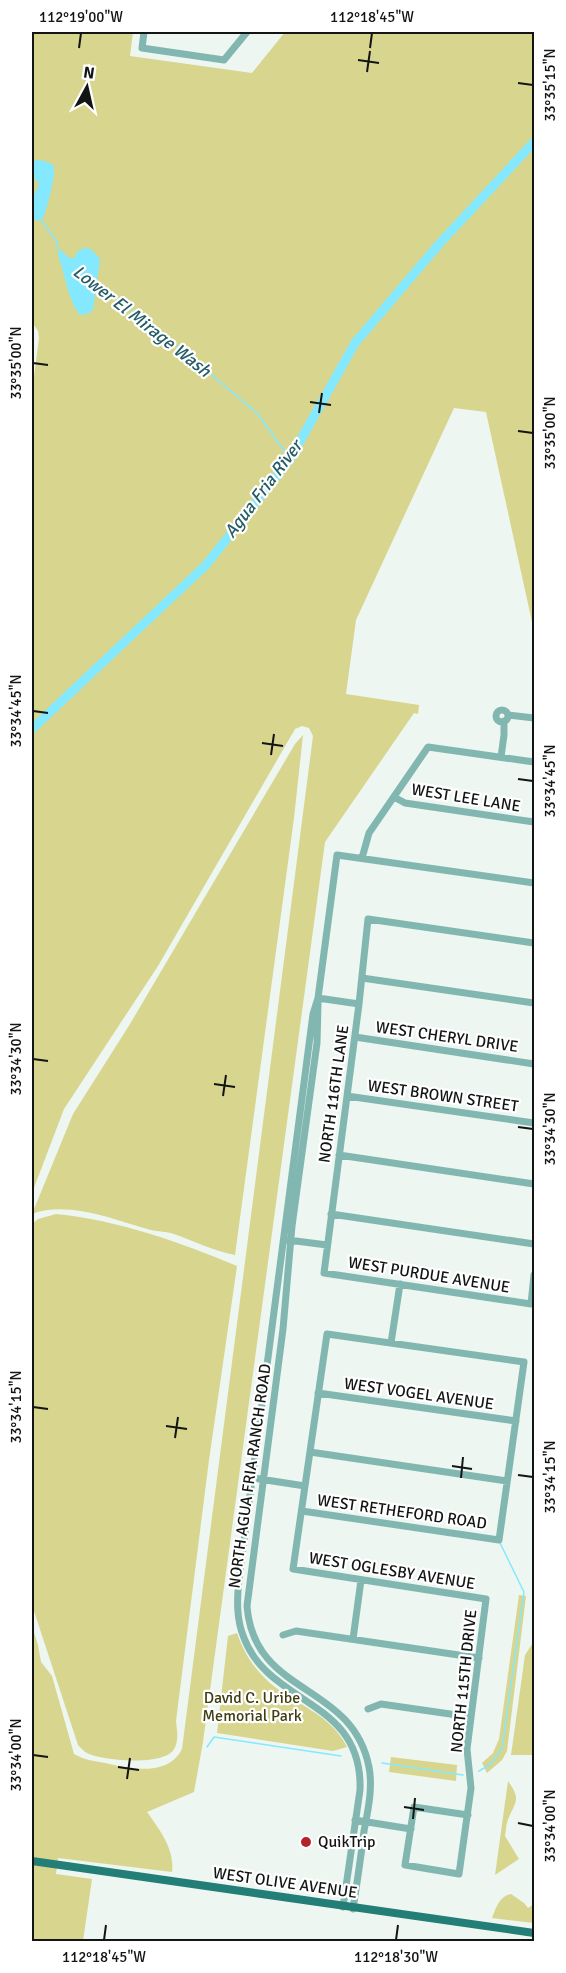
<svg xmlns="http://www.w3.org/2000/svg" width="566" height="1973" font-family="Signika,sans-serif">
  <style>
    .green { fill: #d8d58e }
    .water { fill: #84e8ff }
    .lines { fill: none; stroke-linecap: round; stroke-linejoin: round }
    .stream { stroke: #84e8ff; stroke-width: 1.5 }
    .river { stroke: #84e8ff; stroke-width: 9 }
    .minor { stroke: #82b7b1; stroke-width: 7 }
    .major { stroke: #227e77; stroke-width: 8 }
    .ticks { fill: none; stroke: #121513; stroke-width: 2 }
    .poi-dot { fill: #b42329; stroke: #fff; stroke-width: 2 }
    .labels { text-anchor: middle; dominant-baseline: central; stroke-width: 4.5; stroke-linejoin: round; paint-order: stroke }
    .street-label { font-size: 16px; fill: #121513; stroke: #fff }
    .park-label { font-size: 16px; fill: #403d12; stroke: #fff }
    .poi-label { font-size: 16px; fill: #121513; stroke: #fff; text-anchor: start }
    .water-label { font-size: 18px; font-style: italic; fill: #245c68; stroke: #fff }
    .neatline { fill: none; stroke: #121513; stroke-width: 2 }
    .ticks-label { font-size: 15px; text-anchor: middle; fill: #121513 }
  </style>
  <rect width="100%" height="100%" fill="#edf6f1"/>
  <path class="green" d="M32 32H133L130 56 252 73 285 32H534V631L486 412 454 408 356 620 346 694 419 705 418 714 414 713 325 842 203 1742 194 1792 147 1812C160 1830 175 1850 172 1872L58 1858 56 1874 92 1879 83 1941H32V1626L38 1645 41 1662 52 1676 74 1754C85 1760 93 1761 105 1763 130 1769 168 1777 182 1749L313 736 309 728 302 726 295 729 158 966 64 1109 32 1193V392L39 338 38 331 32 322Z
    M303 735 294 818 235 1255C214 1251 194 1241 174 1234 166 1231 158 1232 151 1230 115 1220 68 1200 32 1214L73 1114 130 1024 295 744Z
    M56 1214C118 1220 179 1242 237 1266L209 1460 176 1721C177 1731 179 1741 174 1749 165 1766 105 1761 89 1754 84 1752 82 1749 78 1745L32 1605V1224L38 1219Z
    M519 1595 526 1596 507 1751 502 1760 487 1773 482 1763 493 1753 499 1739Z
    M237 1633C244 1653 254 1669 270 1683 296 1705 331 1714 347 1747L333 1751 217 1733 228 1636Z
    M534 1641V1755H511L525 1655Z
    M391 1757 457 1765 456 1781 389 1772Z
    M508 1781C520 1798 517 1800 509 1817 506 1823 506 1830 505 1836L519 1859 495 1875Z
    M511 1894 524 1903 528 1908 534 1904V1923L492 1918C496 1908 499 1896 511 1894Z"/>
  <path class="water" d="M41 160C46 162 51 162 54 167 56 172 46 215 42 220L37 221 32 217V200L39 184 32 175V161Z
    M84 248 91 249 100 259 93 310 87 314 81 315C69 306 64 270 58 255L60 251H62L68 257 73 259 78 251Z"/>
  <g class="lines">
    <path class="stream" d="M42 221 57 242 59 253
      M96 285 151 324 257 413 290 459
      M207 1747 214 1737 341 1756
      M382 1763 463 1775
      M479 1771 491 1764 502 1748 524 1592 500 1543"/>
    <path class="river" d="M32 729 206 565 290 459 355 343 440 243 534 142"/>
    <path class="minor" d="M144 32 142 48 224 60 247 32
      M496 716a6 6 0 1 1 12 0a6 6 0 1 1-12 0Z
      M508 715 534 718
      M501 757 504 735V721
      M394 797 405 803 534 822
      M362 858 369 833 428 747 534 762
      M534 943 368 919 359 1004 324 1273 531 1304 534 1275
      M362 978 534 1003
      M318 998 359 1004
      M318 1004 317 1043 292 1226 283 1329 247 1606C254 1697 352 1681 369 1767 373 1788 368 1810 364 1831 361 1857 357 1883 353 1909
      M355 1037 534 1064
      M347 1096 534 1123
      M339 1155 534 1184
      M331 1214 534 1244
      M288 1240 327 1245
      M391 1343 400 1284
      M318 1393 516 1421
      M310 1452 507 1481
      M253 1478 305 1486
      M302 1511 499 1540 524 1362 327 1334 293 1569 486 1599 467 1749 471 1788 459 1874 405 1865 414 1807 468 1815
      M283 1635 296 1631 479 1658
      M353 1639 361 1580
      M368 1709 381 1704 471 1717
      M355 1820 411 1829
      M343 1907 360 1790C363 1699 270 1706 244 1638 236 1619 237 1599 239 1579L313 1014 318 998 337 855 534 883"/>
    <path class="major" d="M32 1861 534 1933"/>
  </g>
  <path class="ticks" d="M79 48 81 33M370 48 372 33M358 60 379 63M367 72 370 51M518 83 533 85M33 363 48 365M310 402 331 405M319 413 322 393M518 431 533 433M33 711 48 713M262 743 283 746M271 755 274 734M518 779 533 781M33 1059 48 1061M214 1084 235 1087M223 1096 226 1075M518 1127 533 1129M33 1407 48 1409M166 1426 187 1429M175 1438 178 1417M452 1466 472 1469M518 1475 533 1477M461 1478 463 1457M33 1755 48 1757M118 1767 139 1770M127 1779 130 1758M404 1807 424 1810M413 1819 415 1798M518 1823 533 1826M104 1940 106 1925M396 1940 398 1925"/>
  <circle class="poi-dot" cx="306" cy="1842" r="6"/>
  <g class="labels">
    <g class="street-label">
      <text transform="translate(466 798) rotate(9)">WEST LEE LANE</text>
      <text transform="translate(447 1037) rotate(8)">WEST CHERYL DRIVE</text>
      <text transform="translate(334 1094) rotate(-82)">NORTH 116TH LANE</text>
      <text transform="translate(443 1096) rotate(8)">WEST BROWN STREET</text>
      <text transform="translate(429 1275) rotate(9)">WEST PURDUE AVENUE</text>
      <text transform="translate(419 1394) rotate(8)">WEST VOGEL AVENUE</text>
      <text transform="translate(250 1476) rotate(-82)">NORTH AGUA FRIA RANCH ROAD</text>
      <text transform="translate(402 1512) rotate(8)">WEST RETHEFORD ROAD</text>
      <text transform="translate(392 1571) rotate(9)">WEST OGLESBY AVENUE</text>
      <text transform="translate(464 1681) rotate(-84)">NORTH 115TH DRIVE</text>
      <text transform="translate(285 1883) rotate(8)">WEST OLIVE AVENUE</text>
    </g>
    <g class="park-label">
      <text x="252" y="1698">David C. Uribe<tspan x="252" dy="18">Memorial Park</tspan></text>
    </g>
    <g class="poi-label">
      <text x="318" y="1842">QuikTrip</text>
    </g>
    <g class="water-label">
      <text transform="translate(142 321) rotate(38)">Lower El Mirage Wash</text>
      <text transform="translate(263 489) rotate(-53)">Agua Fria River</text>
    </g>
  </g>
  <rect width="566" height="1973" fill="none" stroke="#ffffff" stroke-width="66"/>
  <g transform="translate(87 87) rotate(8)" stroke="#ffffff" stroke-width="4.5" paint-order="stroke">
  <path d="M0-4.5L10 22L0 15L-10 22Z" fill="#121513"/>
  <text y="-9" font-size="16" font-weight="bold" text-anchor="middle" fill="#121513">N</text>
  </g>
  <rect x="33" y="33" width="500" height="1907" class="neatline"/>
  <g class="ticks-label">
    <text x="81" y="22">112°19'00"W</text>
    <text x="372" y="22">112°18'45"W</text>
    <text transform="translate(550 85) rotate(-90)" y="5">33°35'15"N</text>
    <text transform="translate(16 363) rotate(-90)" y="5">33°35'00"N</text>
    <text transform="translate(550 433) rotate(-90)" y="5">33°35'00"N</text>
    <text transform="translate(16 711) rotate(-90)" y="5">33°34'45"N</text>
    <text transform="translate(550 781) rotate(-90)" y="5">33°34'45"N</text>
    <text transform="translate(16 1059) rotate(-90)" y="5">33°34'30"N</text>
    <text transform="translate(550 1129) rotate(-90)" y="5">33°34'30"N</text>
    <text transform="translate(16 1407) rotate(-90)" y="5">33°34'15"N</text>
    <text transform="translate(550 1477) rotate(-90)" y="5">33°34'15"N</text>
    <text transform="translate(16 1755) rotate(-90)" y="5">33°34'00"N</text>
    <text transform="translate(550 1826) rotate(-90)" y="5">33°34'00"N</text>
    <text x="104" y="1962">112°18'45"W</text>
    <text x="396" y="1962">112°18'30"W</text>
  </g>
</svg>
